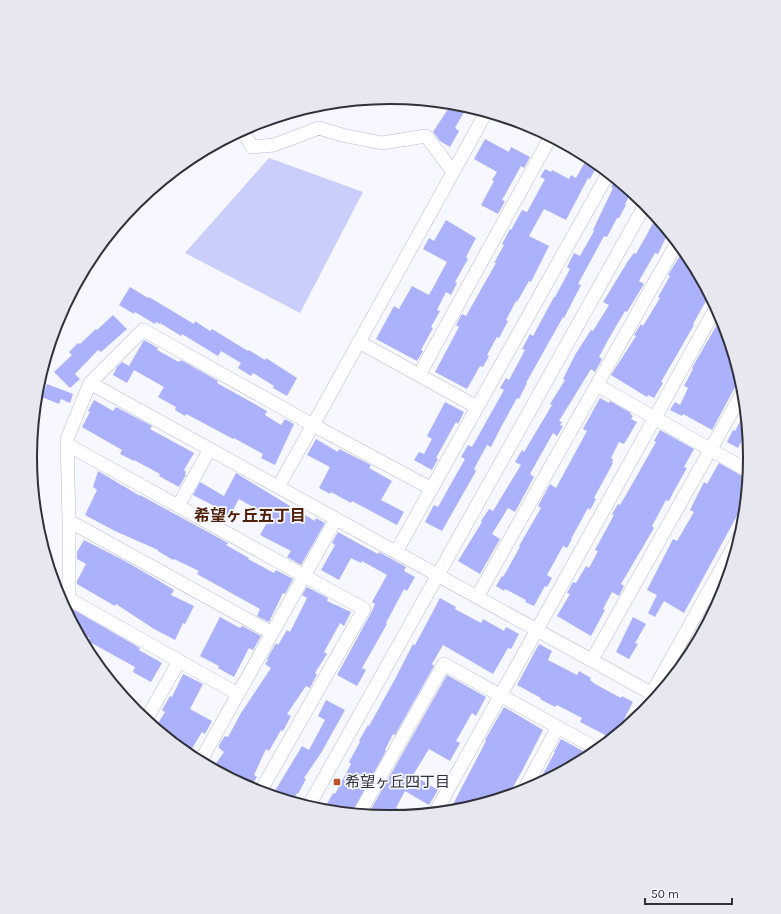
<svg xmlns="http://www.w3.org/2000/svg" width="781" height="914" font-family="Karla,'Noto Sans JP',sans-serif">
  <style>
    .water { fill: #c9cefb }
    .building { fill: #abb2fb }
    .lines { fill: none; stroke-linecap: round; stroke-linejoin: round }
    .minor-casing { stroke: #b9bccf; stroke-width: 14 }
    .minor { stroke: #fff; stroke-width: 13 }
    .poi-dot { fill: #ba5525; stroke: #f6f7ff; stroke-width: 1.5 }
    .labels { text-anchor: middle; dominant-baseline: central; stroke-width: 3.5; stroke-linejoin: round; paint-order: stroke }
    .poi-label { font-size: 15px; fill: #313239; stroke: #f6f7ff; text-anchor: start }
    .neighbourhood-label { font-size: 16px; font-weight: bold; fill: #512009; stroke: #f6f7ff }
    .rim { fill: none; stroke: #313239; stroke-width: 2 }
  </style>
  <rect width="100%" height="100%" fill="#f6f7ff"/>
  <path class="water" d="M269 158 363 192 300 313 185 253Z"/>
  <path class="building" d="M452 103 468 105 455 128 459 131 450 147 440 141 433 132Z
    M485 139 509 152 511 147 530 157 524 168 521 166 502 200 505 201 498 214 481 205 494 181 492 180 497 172 474 159Z
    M586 160 597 166 590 179 588 178 566 220 544 209 529 236 549 246 531 282 529 281 517 302 516 301 506 320 508 321 499 338 497 337 487 355 489 356 483 367 480 366 467 389 435 372 459 327 456 325 462 314 466 316 496 263H494L504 245 502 244 510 229 511 230 522 210 527 212 545 179 540 177 545 169 551 172 552 170 569 179 571 175 576 178Z
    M616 178 632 191 625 204 626 205 619 218H617L607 237 604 236 578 284 581 285 564 318 563 317 526 383H527L519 399 517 398 500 429 491 447 487 445 474 469 476 471 442 531 425 522 434 505 438 507 465 459 461 457 468 445 472 447 486 422 504 390 500 388 506 378 509 380 525 350 522 349 530 334 533 336 554 297H555L570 269 567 267 574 253 580 256 594 231 593 230 613 188 611 187Z
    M657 216 669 231 658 254 655 253 639 281 644 284 627 312 625 311 608 340 599 357 602 359 595 372 591 369 559 421 562 422 560 425 563 426 557 436 553 433 530 474 534 477 515 512 508 508 492 534 500 539 480 574 458 561 482 522 481 521 489 509 493 511 521 465 515 462 522 450 524 452 552 405 550 404 565 380 563 379 575 355 591 330 593 331 609 305 603 302 628 261 634 253 636 254Z
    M446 220 476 238 466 257 468 259 455 282 457 283 451 295 446 292 437 310 440 311 431 327 433 328 421 350 423 351 417 361 376 339 394 306 399 309 412 286 429 295 447 262 423 249 429 238 434 241Z
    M684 249 690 257 710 294 693 324 694 325 661 382 663 383 654 398 648 395 647 397 611 375 636 336 634 335 641 324 643 326 660 298 658 297 670 276 668 275Z
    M130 287 148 298 149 297 194 324 195 321 210 331 212 329 248 351 249 350 265 360 266 358 297 378 287 396 273 388 274 386 253 373 251 376 238 368 241 363 221 351 218 356 182 334 181 336 160 323V324L156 322 155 324 135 312 134 314 119 305Z
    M113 315 127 329 101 352 98 350 75 374 80 379 70 388 54 372 72 355 69 352 78 343 80 344 96 329 97 330Z
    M718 323 726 327 741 376 712 430 683 414 682 416 670 410 675 402 680 405 688 388 684 386 693 369 692 368Z
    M144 340 158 348 157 350 179 362 181 360 218 381 217 383 267 411 265 415 281 425 285 419 294 424 275 465 261 458 263 454 234 438 233 439 192 417 186 414 185 416 175 410 176 407 158 397 164 387 134 370 127 383 113 375 117 367 122 362 129 366Z
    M47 384 73 394 70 403 61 399 59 404 42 397Z
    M600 398 609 403 610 401 631 413 630 414 633 416 631 419 637 422 624 444 619 442 611 458 613 459 612 462 613 463 594 498 596 499 590 510 588 508 571 539H572L567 548 563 546 547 575 552 578 547 587 545 586 534 606 525 602 526 600 505 589 504 591 496 586 502 576 503 577 520 547 519 546 541 508 538 506 550 484 556 488 587 431 583 429Z
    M94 400 113 411 116 407 152 426 150 429 194 453 184 470 186 472 185 474 186 475 179 487 159 476 160 474 134 460V461L120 454 122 450 82 427 90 412 88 411Z
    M445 402 464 412 458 424 456 422 436 458 438 459 432 470 414 460 419 452 424 454 432 439 427 436Z
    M746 410 748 429 738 448 727 442 733 430 735 431Z
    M660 430 694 449 684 467 687 468 674 491 669 501 666 500 652 526 654 528 621 584 624 586 619 596 612 592 603 609 605 610 591 636 557 616 570 594 567 593 573 582 576 583 586 566 589 568 598 551 595 550 614 515 612 514 618 504 620 505 630 488 656 442 654 441Z
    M316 439 338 452 339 449 371 465 369 468 392 481 381 500 404 512 397 525 352 501 351 503 331 492 330 494 319 488 330 467 307 455Z
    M719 463 749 480 748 488 741 501 744 503 684 613 664 601 655 617 648 613 657 595 647 590 673 539 677 541 694 512 690 510 704 482 707 484Z
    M98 471 140 496V495L228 543 226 545 249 558 248 559 274 573 276 570 293 579 285 594 283 593 269 622 257 616 260 609 197 574 199 571 174 559 173 560 158 551V550L115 531 85 515 97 490 93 487Z
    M236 473 290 506 287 511 303 520 305 515 315 521 316 518 325 523 301 565 287 557 291 551 260 535 270 517 239 499 229 517 215 509 216 507 193 495 200 482 224 496Z
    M338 532 363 546 378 554 379 552 406 567 404 571 415 577 407 591 404 589 386 623 387 624 362 668 366 670 357 686 337 675 371 613 375 604 372 602 387 575 362 561 361 563 351 558 339 580 321 570 335 545 332 543Z
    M84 540 123 560 156 579 174 590 171 595 194 606 185 624 183 623 175 640 154 629 116 604 115 606 77 584V581L86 564 77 559V552Z
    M307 587 328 598 327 601 351 612 344 626 340 623 324 652 327 654 315 673 317 674 310 688 306 686 287 714 291 716 283 731 281 730 269 751 266 749 254 775 257 777 250 788 212 769 224 752 219 748V745L225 736 228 737 241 713 271 668 265 664 268 660 267 659 276 643 278 645 287 630 290 632 307 598 302 595Z
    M440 598 456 607 455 609 481 623 483 619 504 631 506 627 519 634 511 649 508 648 493 674 443 645 432 664 434 666 395 735 393 734 385 750 386 751 351 814 323 811 333 793 335 794 351 764 349 762 360 742 359 741 368 725 369 726 394 681 413 644 415 645 422 632Z
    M62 603 140 648 139 650 162 663 151 682 133 672 135 667 88 641 90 638 76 631Z
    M220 617 240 628 242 626 261 636 253 650 249 648 234 677 218 668 219 666 200 656Z
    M633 617 646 624 635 643 638 644 629 659 616 652Z
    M539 644 552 651 548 660 577 675 579 671 591 678 590 680 595 684 621 698 622 696 633 702 620 727 624 729 613 739 580 722 582 718 557 705 555 707 540 699 541 698 517 685Z
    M183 674 203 684 190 709 212 721 205 734 202 732 188 755 155 728 165 712 162 710 170 696 172 697Z
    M447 675 486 697 476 716 472 713 456 741 460 743 450 761 429 749 413 775 438 790 429 805 405 791 396 808 409 816 390 817 379 816 370 811Z
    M326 700 345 710 321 753 304 778 306 779 298 794 297 793 292 802 272 796 302 746 309 750 325 720 318 716Z
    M504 707 543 730 522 771 508 796 461 811 449 812 486 741 485 740Z
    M561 739 592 756 537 785 555 752H554Z"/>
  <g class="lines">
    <g class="minor-casing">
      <path id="minor" d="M242 130 252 147 274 145 319 128 342 135 382 143 426 136 453 172
        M359 342 477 407
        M419 375 551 136
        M90 383 658 697
        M597 385 750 472
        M68 445 364 609 260 792
        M278 487 313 425 432 489
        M178 506 210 449
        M69 521 272 633
        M396 552 609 172
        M477 597 678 241
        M592 660 744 390
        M652 693 744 528
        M238 694 69 599V521L67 439 90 383 143 330 313 425 487 111
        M146 720 179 661
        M200 762 336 519
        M523 792 558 727
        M308 807 646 203
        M435 813 717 306
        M359 814 444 664 599 750"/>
    </g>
    <use href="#minor" class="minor"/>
  </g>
  <rect class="poi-dot" x="333" y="778" width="8" height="8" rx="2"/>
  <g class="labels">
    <g class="poi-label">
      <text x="345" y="782">希望ヶ丘四丁目</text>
    </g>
    <g class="neighbourhood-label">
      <text x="250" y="515">希望ヶ丘五丁目</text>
    </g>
  </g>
  <path d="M0 0H781V914H0ZM37 457a353 353 0 1 1 706 0a353 353 0 1 1-706 0Z" fill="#e6e7ef" fill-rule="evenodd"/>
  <path class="rim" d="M37 457a353 353 0 1 1 706 0a353 353 0 1 1-706 0Z"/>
  <path d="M645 898v6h87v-6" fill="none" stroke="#313239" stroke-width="2"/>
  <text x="651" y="898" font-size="12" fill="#313239" stroke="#f6f7ff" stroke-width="3" paint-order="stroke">50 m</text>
</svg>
